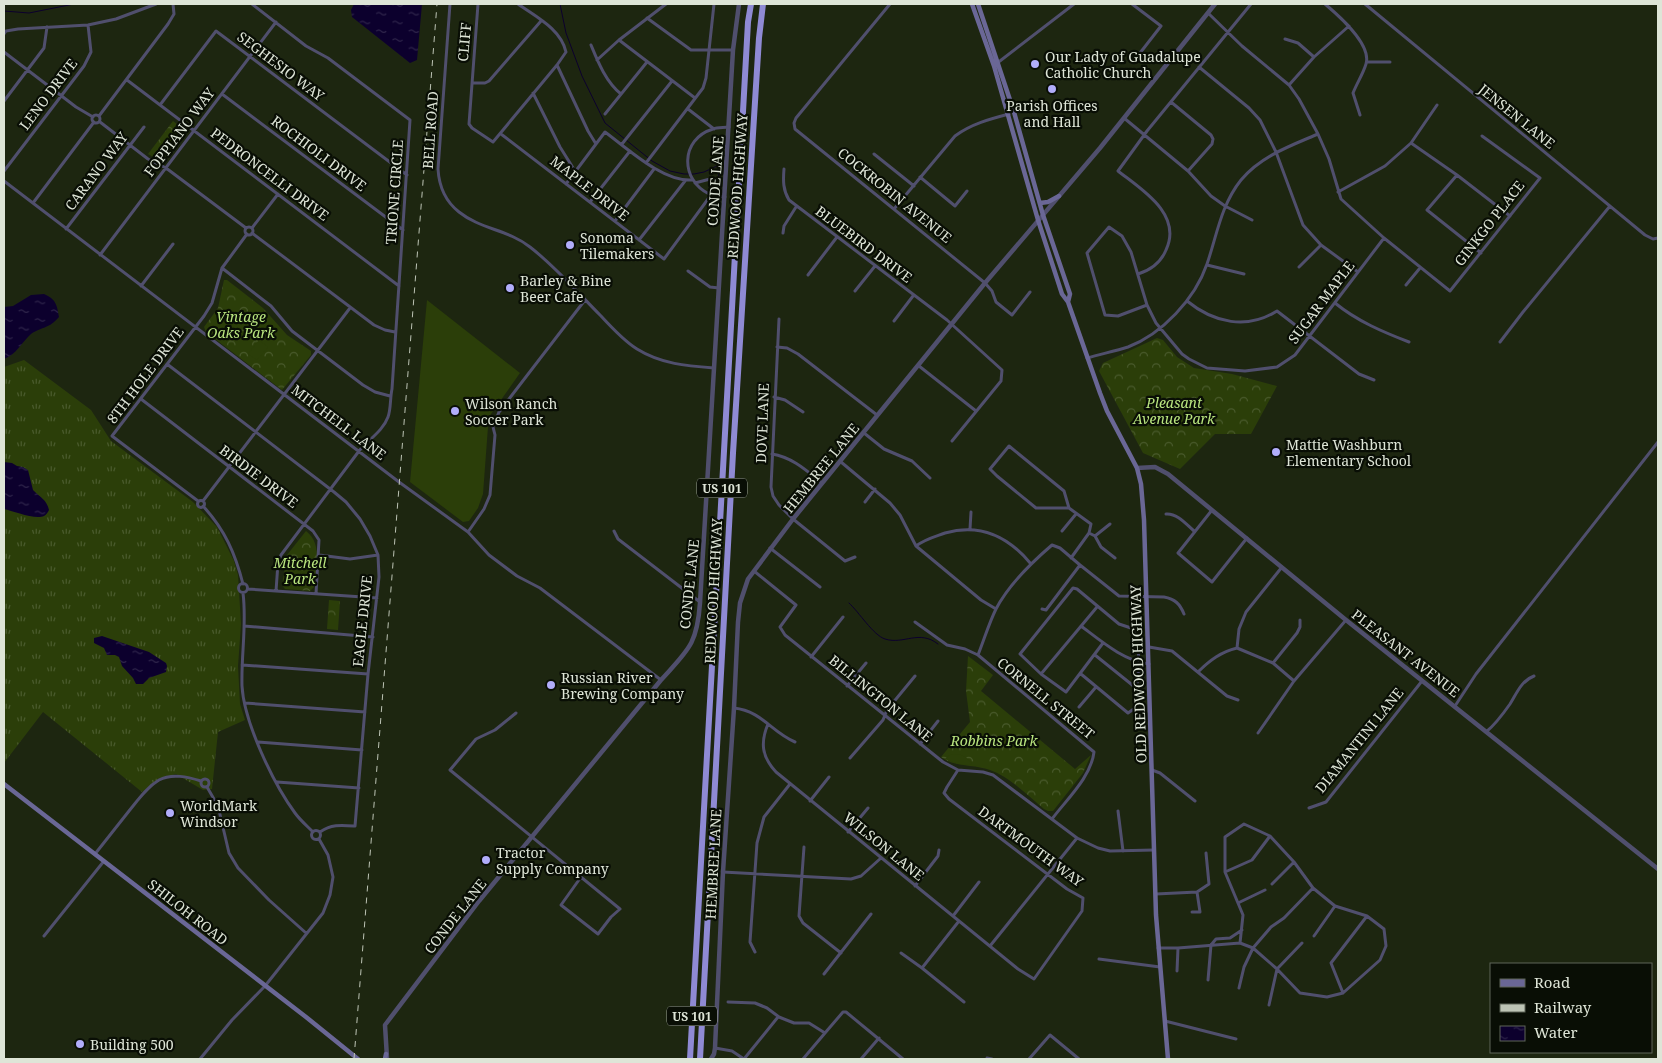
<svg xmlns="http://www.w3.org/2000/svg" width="1662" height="1063" font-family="'Noto Serif',serif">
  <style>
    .grass { fill: url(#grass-tufts) }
    .forest { fill: url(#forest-crowns) }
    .garden { fill: #2b3e09 }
    .water { fill: url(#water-ripples) }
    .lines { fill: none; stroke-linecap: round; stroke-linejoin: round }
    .stream { stroke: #0c002d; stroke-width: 1 }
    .minor { stroke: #504f6d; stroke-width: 3 }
    .tertiary { stroke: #504f6d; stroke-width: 4.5 }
    .secondary { stroke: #6a6796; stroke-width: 4.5 }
    .motorway { stroke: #8f8ad4; stroke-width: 6 }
    .rail { stroke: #bdc4b5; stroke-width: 1; stroke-dasharray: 6 6; stroke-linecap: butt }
    .poi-dot { fill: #b1adfa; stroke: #090e05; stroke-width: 2 }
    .labels { text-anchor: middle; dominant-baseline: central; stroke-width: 4.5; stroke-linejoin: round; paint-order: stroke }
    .shield { fill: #090e05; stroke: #9ea498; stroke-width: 1 }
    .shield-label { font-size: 12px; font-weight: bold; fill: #dee5d7 }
    .street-label { font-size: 14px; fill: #dee5d7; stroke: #090e05 }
    .poi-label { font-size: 14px; fill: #dee5d7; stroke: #090e05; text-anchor: start }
    .park-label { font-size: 14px; font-style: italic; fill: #b9e57f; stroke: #090e05 }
  </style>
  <defs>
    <pattern id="grass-tufts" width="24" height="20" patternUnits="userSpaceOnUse" patternTransform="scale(1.25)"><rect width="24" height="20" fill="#2b3e09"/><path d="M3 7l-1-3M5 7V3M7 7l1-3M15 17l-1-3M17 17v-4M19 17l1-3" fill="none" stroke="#495a2c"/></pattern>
    <pattern id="forest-crowns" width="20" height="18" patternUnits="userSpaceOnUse" patternTransform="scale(1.25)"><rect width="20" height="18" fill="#2b3e09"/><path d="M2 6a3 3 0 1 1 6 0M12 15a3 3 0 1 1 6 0" fill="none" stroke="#495a2c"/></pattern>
    <pattern id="water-ripples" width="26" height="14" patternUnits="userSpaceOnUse" patternTransform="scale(1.25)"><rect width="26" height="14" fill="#0c002d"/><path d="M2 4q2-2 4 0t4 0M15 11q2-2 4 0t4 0" fill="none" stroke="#2f254b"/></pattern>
  </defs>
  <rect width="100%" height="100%" fill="#1d2610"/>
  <path class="grass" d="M24 360 91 410 111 441 193 502 217 527 234 561 238 575 241 624 238 666 240 704 245 720 218 732 212 789 203 790 176 774 158 779 142 792 43 712 4 763V367Z"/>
  <path class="forest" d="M173 121 187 132 164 163 148 154Z
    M224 280H227L263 308 287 335 311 351V355L282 390 206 332 204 327 218 308Z
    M1157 338 1163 340 1177 357 1194 368 1232 374 1277 386 1251 434H1215L1180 469 1143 453 1099 371 1103 363Z
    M306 531C323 544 316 568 314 587L310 591 285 589 282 585 287 555Z
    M329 600 340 601 338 630 327 629Z
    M968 656 993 675 981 691 1075 769 1091 755 1083 773 1053 811H1048L1044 809C1028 796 1010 777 990 770 974 764 956 768 941 757L970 722 966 691Z"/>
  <path class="garden" d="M427 300 520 373 491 414 488 427 483 494 478 508 469 521 463 522 410 482Z
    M259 340 268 347 257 360 248 354Z
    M959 754 967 758 972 764 971 765 958 764 945 759 950 755Z"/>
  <path class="water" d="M354 4H422L417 60 410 63 352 17 351 10Z
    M44 294C56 299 57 305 59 317 49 329 43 326 31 334 22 342 16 355 4 359V307L13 306 31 295Z
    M4 462 12 463 17 466 23 467 28 470 33 490C40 497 47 500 49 510 48 512 46 515 44 516 35 520 13 511 4 509Z
    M102 636 149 652 166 663 167 666 166 672 149 678 143 684H136L133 678 122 666 119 657 115 655H107L104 648 94 643V638Z"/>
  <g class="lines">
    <path class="stream" d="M560 4 566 33 582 76 605 123 652 161 670 171 684 174H694L704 172 719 165 717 213
      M4 11 29 13 74 4
      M849 603C859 612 873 635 885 639 904 645 919 629 938 644"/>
    <path class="minor" d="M252 4 306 46 328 58 410 120 392 389C390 398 391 409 388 417 383 431 368 440 359 451L281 555 278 563 276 591
      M450 4 438 169C439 186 445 201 459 212 480 229 509 230 530 247 556 267 578 293 601 316 612 328 624 341 637 349 661 364 687 366 714 368
      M478 4 469 124 472 128 493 142 557 65 566 52C561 29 536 17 518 4
      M890 4 796 118 794 123 795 129 985 283 992 291 996 302 1012 315 1030 292
      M1132 4 1161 26 1140 53
      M1325 4C1338 15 1372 44 1366 64 1363 74 1357 83 1353 93L1360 115
      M1365 4 1645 235 1653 239 1658 238
      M1208 13 1242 46 1289 85 1299 99 1318 134 1329 159 1341 199 1384 238 1450 291 1540 178 1482 136
      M647 18 691 50H733
      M4 34 6 31 18 29 88 25 116 19 156 4
      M1285 39 1298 43 1314 57
      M619 40 695 98
      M591 45C598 62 606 82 621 94
      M4 52 76 107 93 117
      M597 60 619 40 666 4
      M1367 62H1390
      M996 64 1074 4
      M557 65 588 131 596 144
      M1199 67 1249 108 1260 120 1276 152 1303 225 1321 245 1358 272
      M127 80 399 286
      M472 83H485L489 81 541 21
      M1289 85 1314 57 1349 26
      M533 93 560 147 575 171
      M222 94 403 230
      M4 101 44 48 47 27
      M1171 102 1211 135 1213 139 1212 144 1188 171
      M160 105 216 31 407 175
      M688 109 714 129
      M605 114 647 62
      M92 119a4 4 0 1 1 8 0a4 4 0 1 1-8 0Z
      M99 116 168 24 174 14 173 4
      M1124 118 1188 171 1211 196 1225 206 1252 220
      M100 122 148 159 166 168 246 228
      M501 134 664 259 711 195 712 182 710 179 695 183
      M1411 143 1457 175 1510 216
      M622 144 672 81
      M874 154 914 186
      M646 163 703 88 706 78 714 4
      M784 169C783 181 783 190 789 200L947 320 1002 370 1001 381 952 441
      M4 171 84 66 91 52 88 25
      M1457 175 1427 210 1481 253
      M920 177 955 206 967 191
      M4 181 399 482 468 532 489 555 517 576 540 588 661 680
      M566 184 605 132C628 149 663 182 692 180
      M1338 192 1385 166 1411 143 1437 105
      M725 197C720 196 714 196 709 194 680 180 680 139 713 129 718 127 724 128 729 127
      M590 202 630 151
      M33 203 94 122
      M894 209 955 136C971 124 990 119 1009 114
      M615 221 654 169
      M245 231a4 4 0 1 1 8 0a4 4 0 1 1-8 0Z
      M252 228 278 194
      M66 229 144 127
      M252 233 374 325 385 330 395 332
      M783 233 784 226 796 207
      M639 240 685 181
      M100 255 276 22
      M1207 265 1244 274
      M1299 267 1321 245
      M222 268 271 306 292 331 363 385 375 392 390 396
      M688 271 710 287 719 288
      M1138 274C1151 270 1161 262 1166 250 1183 214 1141 189 1118 171L1147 131 1251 4
      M808 275 837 237
      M1406 285 1420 268
      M141 286 173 244
      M855 291 875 266
      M1187 301C1214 323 1247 330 1277 311L1359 374 1374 380
      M1335 303C1357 321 1383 332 1409 342
      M1147 305 1118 316 1105 315 1087 253 1109 227 1122 236 1131 252 1147 305 1156 323 1182 354 1189 359 1207 368 1245 371 1277 367 1295 355 1384 238
      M779 319 771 487 773 496 779 505 793 519 845 561 855 557
      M894 321 913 296
      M1500 342 1523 312 1610 206
      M777 347 787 348 798 354 877 415
      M1087 358C1101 354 1115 351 1128 347 1162 334 1195 299 1207 264 1217 235 1221 205 1241 180 1261 156 1290 146 1318 134
      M167 364 334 492 346 502 360 519 370 536 378 555 379 577 368 674 355 826C341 825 331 824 320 832
      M919 366 976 411
      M774 397 785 400 803 412
      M141 399 313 531 319 540 316 594
      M864 433 884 449 912 461 930 478
      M1009 446 1064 491 1069 508H1036L997 476 990 469Z
      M772 454C792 457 807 471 822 483
      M841 462 890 503 900 515 916 546 981 600 996 609
      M197.5 504a3.5 3.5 0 1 1 7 0a3.5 3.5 0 1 1-7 0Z
      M198 501 112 436 204 316 212 303 222 268 247 234
      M203 501 350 308
      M865 502 875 489
      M203 506C225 530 235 553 243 584
      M1069 508 1091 524 1089 533 1095 536 1101 547 1115 558
      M1212 510 1178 553 1212 582 1247 538
      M1166 514C1177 513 1186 524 1194 531
      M970 529 971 512
      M614 531 618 539 700 602
      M1062 531 1076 514
      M468 532 484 509 490 495 495 435 493 427 499 412 585 300
      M1095 536 1110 524
      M916 546C925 539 934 537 945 533 980 523 1008 536 1031 564
      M770 548 820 587
      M319 555 350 559 378 555
      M1071 558 1089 533
      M754 571 796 605 780 627 785 635 943 762 958 770 983 772 993 775 1077 838 1098 848 1110 851 1154 850
      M238.5 588a4.5 4.5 0 1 1 9 0a4.5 4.5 0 1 1-9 0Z
      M248 589 377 598
      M243 593C247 624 241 655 242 686 244 722 273 783 295 813 300 820 307 826 313 832
      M1042 609 1046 610 1080 565
      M915 622 947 645 965 649 978 655 1094 752C1091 777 1067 799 1052 819
      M244 626 373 637
      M1081 626C1101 641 1124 661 1149 664
      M1149 647 1172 651 1227 696 1238 700
      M1237 648 1239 629 1246 612 1282 567
      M978 655C984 640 989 623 996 609 1009 584 1031 563 1052 545L1060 548 1080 565 1119 596 1164 597C1175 599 1180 604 1184 614
      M1095 655 1136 688
      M811 657 843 617
      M1273 663 1297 633 1300 627V620
      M242 665 368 674
      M1198 672C1210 660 1221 652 1237 648L1273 663 1294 681
      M1041 674 1097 607
      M1081 674 1128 713 1138 706 1139 699 1137 688 1139 663 1137 633 1134 629 1119 624 1077 589 1073 588 1020 654 1041 674 1066 692 1103 643
      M847 686 866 663
      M245 703 365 712
      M1455 706 1476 674 1658 442
      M1079 707 1096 687
      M734 708C762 711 771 732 795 742
      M516 713 495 730 476 739 450 770 620 909 611 917 598 934 561 905 581 877
      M768 724C760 743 762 757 776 772L1018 969 1034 979 1082 911 1083 898 1067 889 949 799 944 793 947 787 958 770
      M1486 732C1496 724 1503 714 1510 704 1517 693 1521 681 1534 676
      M1258 733 1294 681 1346 620
      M258 742 362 750
      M920 744 938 721
      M850 758 883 720 887 710 915 676
      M1152 770 1160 773 1195 801
      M201 783a4 4 0 1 1 8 0a4 4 0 1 1-8 0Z
      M277 782 359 788
      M207 787 218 806 229 853 238 868 269 900 306 933
      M810 801 829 777
      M1309 808 1326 802 1422 681
      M1118 811 1123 851
      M311.5 835a4.5 4.5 0 1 1 9 0a4.5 4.5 0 1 1-9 0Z
      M848 832 868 808
      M804 847 799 916 803 923 841 953
      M95 854C106 840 118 825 129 811 138 800 147 787 159 780 172 773 188 777 201 781
      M723 872 851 879 861 876 881 858
      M1225 872 1252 860 1270 836
      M1272 884 1294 862
      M915 886 938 856 939 850
      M1156 894 1197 892 1209 884 1206 853
      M1238 903 1265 890
      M1192 912H1200L1197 892
      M953 916 979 882
      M44 936 104 861
      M1314 936 1335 906
      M990 946 1077 838
      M1158 948H1178L1240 943 1243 915 1225 872V837L1244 824 1270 836 1294 862 1313 888 1335 906 1367 916 1384 929 1386 946 1380 960 1343 993 1327 997 1300 993 1277 969 1253 948 1240 943
      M755 952 750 942 757 843 764 817 790 784
      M901 953 922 968 964 1002
      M1099 959 1160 967
      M922 968 959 921
      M1177 971 1178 948
      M824 974 871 914
      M1208 980 1211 945 1216 939 1230 938 1242 930
      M1239 988 1244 967 1253 948 1271 927 1284 918 1313 888
      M1343 993 1331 963 1367 916
      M728 1002 755 1003 767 1008 779 1017 794 1023H809L825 1033 843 1012H846L903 1059
      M1269 1005 1277 969 1302 943
      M1165 1021 1236 1039
      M715 1048 732 1051 744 1059
      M987 1058 992 1059
      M200 1059 232 1020 265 986 323 913 330 895 333 877 328 855 319 839
      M744 1059 778 1017
      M803 1059 825 1033
      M861 1059 879 1038
      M1029 1059 1050 1035 1079 1059"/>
    <path class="tertiary" d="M1137 468 1155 467 1168 474 1346 620 1658 869
      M387 1058 385 1025 479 901 661 680C688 650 697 645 700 603L733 50 739 4
      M711 1059 714 1054 715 1048 723 872 734 708 738 622 740 603 748 579 793 519 985 283 1100 148 1215 4"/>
    <path class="secondary" d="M972 4 994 66 1038 220 1062 294 1068 302 1100 393 1107 411 1137 468 1141 484 1144 520 1156 915 1168 1059
      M978 4 1014 112 1043 215 1070 294 1068 302
      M1040 203 1048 202 1059 196
      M4 784 306 1017 358 1059
      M385 1059 386 1054"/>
    <path class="motorway" d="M690 1059 748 22 751 4
      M700 1059 733 453 759 38 763 4"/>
    <path class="rail" d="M354 1059 437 4"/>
  </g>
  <g class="poi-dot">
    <circle cx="1035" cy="64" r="5"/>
    <circle cx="1052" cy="89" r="5"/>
    <circle cx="570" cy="245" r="5"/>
    <circle cx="510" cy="288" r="5"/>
    <circle cx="455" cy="411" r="5"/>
    <circle cx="1276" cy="452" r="5"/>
    <circle cx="551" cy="685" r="5"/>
    <circle cx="170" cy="813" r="5"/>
    <circle cx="486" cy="860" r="5"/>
    <circle cx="80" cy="1044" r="5"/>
  </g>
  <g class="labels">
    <g class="shield">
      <rect x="697" y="478.5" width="50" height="19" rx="4"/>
      <rect x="667" y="1006.5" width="50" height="19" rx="4"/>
    </g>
    <g class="shield-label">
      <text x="722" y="488">US 101</text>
      <text x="692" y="1016">US 101</text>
    </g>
    <g class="street-label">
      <text transform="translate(464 42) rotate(-85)">CLIFF</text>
      <text transform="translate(281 66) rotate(37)">SEGHESIO WAY</text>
      <text transform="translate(48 94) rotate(-53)">LENO DRIVE</text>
      <text transform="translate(1517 116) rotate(39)">JENSEN LANE</text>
      <text transform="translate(430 130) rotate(-86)">BELL ROAD</text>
      <text transform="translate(179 132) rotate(-53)">FOPPIANO WAY</text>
      <text transform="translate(319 153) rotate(37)">ROCHIOLI DRIVE</text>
      <text transform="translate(96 171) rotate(-53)">CARANO WAY</text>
      <text transform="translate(270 174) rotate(37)">PEDRONCELLI DRIVE</text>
      <text transform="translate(715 181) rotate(-86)">CONDE LANE</text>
      <text transform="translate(737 186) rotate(-86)">REDWOOD HIGHWAY</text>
      <text transform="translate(590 188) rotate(38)">MAPLE DRIVE</text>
      <text transform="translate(394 192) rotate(-86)">TRIONE CIRCLE</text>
      <text transform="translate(895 195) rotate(39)">COCKROBIN AVENUE</text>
      <text transform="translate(1489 223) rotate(-52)">GINKGO PLACE</text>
      <text transform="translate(864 244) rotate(37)">BLUEBIRD DRIVE</text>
      <text transform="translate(1321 302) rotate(-53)">SUGAR MAPLE</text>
      <text transform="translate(145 375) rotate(-53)">8TH HOLE DRIVE</text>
      <text transform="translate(339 422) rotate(37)">MITCHELL LANE</text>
      <text transform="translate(762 423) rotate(-88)">DOVE LANE</text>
      <text transform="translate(821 468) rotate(-51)">HEMBREE LANE</text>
      <text transform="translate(259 476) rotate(37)">BIRDIE DRIVE</text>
      <text transform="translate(689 584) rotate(-84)">CONDE LANE</text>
      <text transform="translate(713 591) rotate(-87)">REDWOOD HIGHWAY</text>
      <text transform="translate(362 621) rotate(-84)">EAGLE DRIVE</text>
      <text transform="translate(1406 653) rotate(38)">PLEASANT AVENUE</text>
      <text transform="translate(1138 674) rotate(-92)">OLD REDWOOD HIGHWAY</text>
      <text transform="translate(881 698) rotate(39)">BILLINGTON LANE</text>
      <text transform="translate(1046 698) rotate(39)">CORNELL STREET</text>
      <text transform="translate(1359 740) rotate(-51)">DIAMANTINI LANE</text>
      <text transform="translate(884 846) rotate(39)">WILSON LANE</text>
      <text transform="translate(1031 846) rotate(36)">DARTMOUTH WAY</text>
      <text transform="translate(713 864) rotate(-87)">HEMBREE LANE</text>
      <text transform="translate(188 912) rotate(38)">SHILOH ROAD</text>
      <text transform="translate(455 916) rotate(-52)">CONDE LANE</text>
    </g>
    <g class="poi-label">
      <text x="1045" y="56">Our Lady of Guadalupe<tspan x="1045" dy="16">Catholic Church</tspan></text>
      <text x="1052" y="105" text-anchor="middle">Parish Offices<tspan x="1052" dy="16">and Hall</tspan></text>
      <text x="580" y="237">Sonoma<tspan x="580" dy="16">Tilemakers</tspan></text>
      <text x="520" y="280">Barley &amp; Bine<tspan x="520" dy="16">Beer Cafe</tspan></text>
      <text x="465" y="403">Wilson Ranch<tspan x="465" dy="16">Soccer Park</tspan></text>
      <text x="1286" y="444">Mattie Washburn<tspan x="1286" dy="16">Elementary School</tspan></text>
      <text x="561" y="677">Russian River<tspan x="561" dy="16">Brewing Company</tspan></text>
      <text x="180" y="805">WorldMark<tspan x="180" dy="16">Windsor</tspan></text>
      <text x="496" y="852">Tractor<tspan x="496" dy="16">Supply Company</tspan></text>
      <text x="90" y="1044">Building 500</text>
    </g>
    <g class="park-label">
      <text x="241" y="316">Vintage<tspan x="241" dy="16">Oaks Park</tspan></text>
      <text x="1174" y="402">Pleasant<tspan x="1174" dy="16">Avenue Park</tspan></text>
      <text x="300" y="562">Mitchell<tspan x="300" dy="16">Park</tspan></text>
      <text x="994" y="740">Robbins Park</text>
    </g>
  </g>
  <rect width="1662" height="1063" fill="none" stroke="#dee5d7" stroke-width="10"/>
  <rect x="1490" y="963" width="162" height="90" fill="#090e05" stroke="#5e6459"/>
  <rect x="1500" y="979" width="25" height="8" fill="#6a6796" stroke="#5e6459"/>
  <text x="1534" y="988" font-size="15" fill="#dee5d7">Road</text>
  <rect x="1500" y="1004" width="25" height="8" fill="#bdc4b5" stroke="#5e6459"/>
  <text x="1534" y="1013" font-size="15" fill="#dee5d7">Railway</text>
  <rect x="1500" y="1026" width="25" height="15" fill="url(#water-ripples)" stroke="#5e6459"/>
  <text x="1534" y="1038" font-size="15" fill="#dee5d7">Water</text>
</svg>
